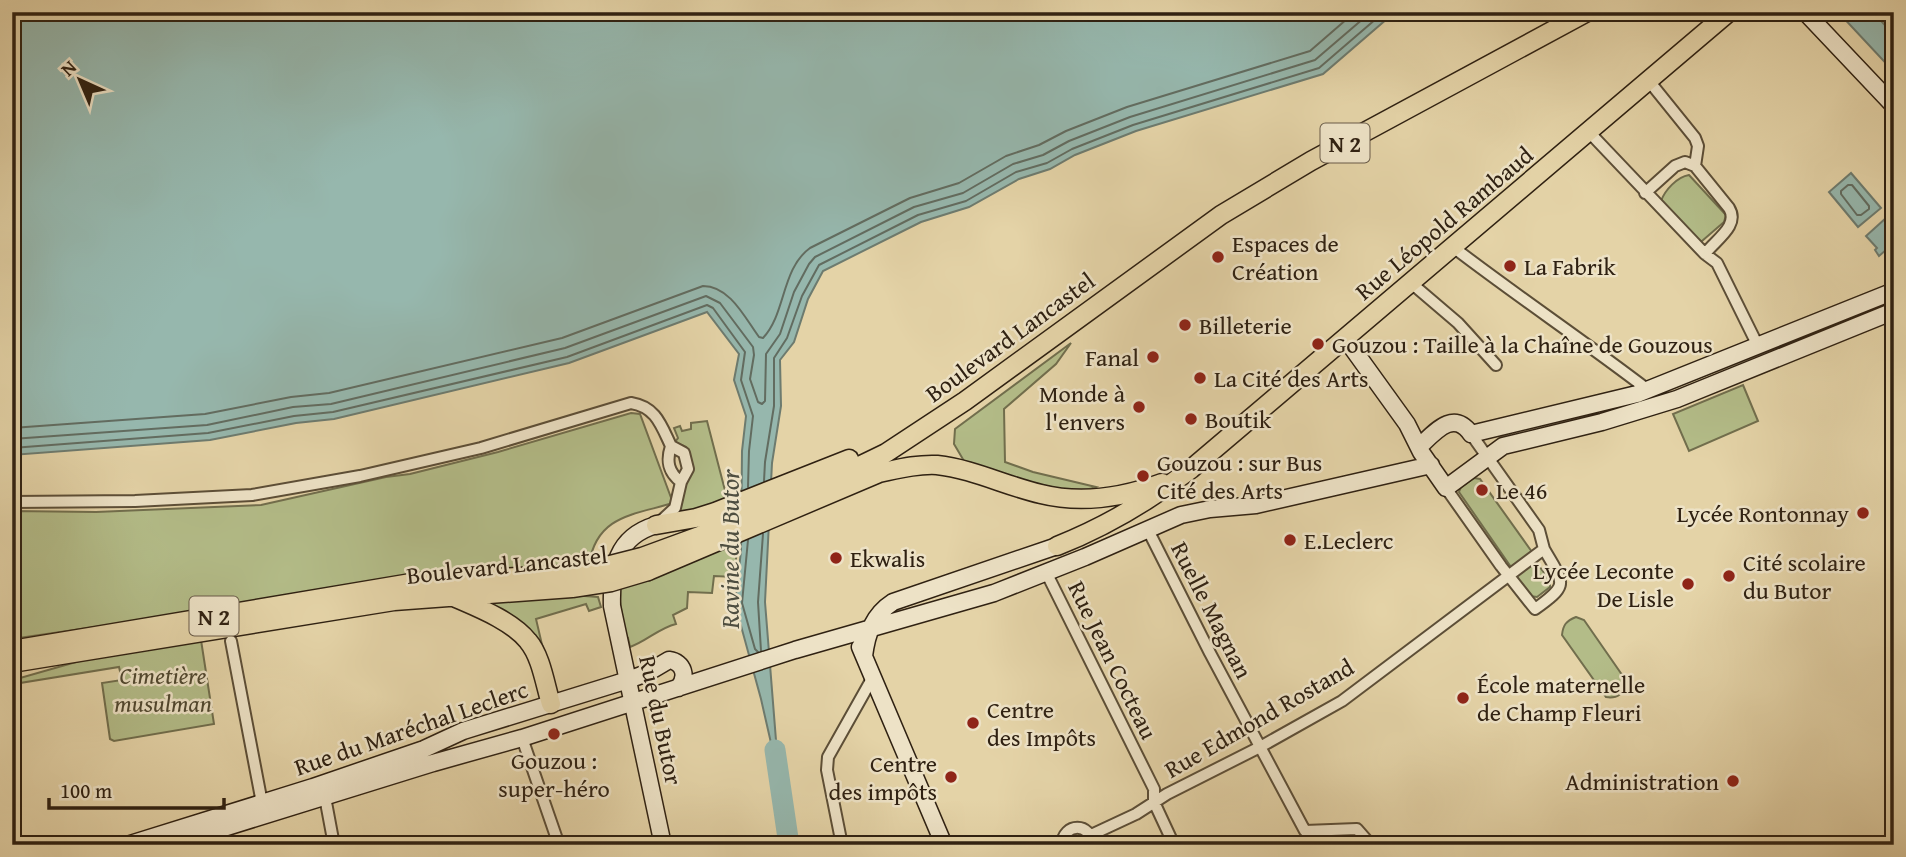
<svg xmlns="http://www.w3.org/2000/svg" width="1906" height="857" font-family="'Gentium Book Plus',serif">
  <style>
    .green { fill: #b3bc88; stroke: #716e4d; stroke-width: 2 }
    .water { fill: #96b7ad; stroke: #6d7b6f; stroke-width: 2 }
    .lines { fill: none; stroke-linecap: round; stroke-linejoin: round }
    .shore { stroke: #626c60; stroke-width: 2 }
    .river { stroke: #96b7ad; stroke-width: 21 }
    .street-casing { stroke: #5c4e37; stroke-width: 14 }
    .secondary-casing { stroke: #2f2112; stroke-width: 19 }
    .primary-casing { stroke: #2f2112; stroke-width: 21 }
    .street { stroke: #ede2c6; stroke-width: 10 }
    .secondary { stroke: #ede2c6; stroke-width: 16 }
    .primary { stroke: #e4d3a7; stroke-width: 18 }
    .primary-bridge-casing { stroke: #2f2112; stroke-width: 21; stroke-linecap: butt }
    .primary-bridge { stroke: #e4d3a7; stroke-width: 18 }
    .poi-dot { fill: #8f2418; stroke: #ede2c6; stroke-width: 2.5 }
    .labels { text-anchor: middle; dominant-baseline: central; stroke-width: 5; stroke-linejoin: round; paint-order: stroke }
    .shield { fill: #ede2c6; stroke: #685b48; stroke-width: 2 }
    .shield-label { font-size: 23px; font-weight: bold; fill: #2f2112 }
    .street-label { font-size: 24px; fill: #2f2112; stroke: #ede2c6 }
    .poi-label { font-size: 24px; fill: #2f2112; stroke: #ede2c6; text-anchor: start }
    .park-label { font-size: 24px; font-style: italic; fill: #504830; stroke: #ede2c6 }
    .water-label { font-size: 26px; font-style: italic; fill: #4e4e40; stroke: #ede2c6 }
  </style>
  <rect width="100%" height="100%" fill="#e4d3a7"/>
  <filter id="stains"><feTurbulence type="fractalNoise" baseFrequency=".00286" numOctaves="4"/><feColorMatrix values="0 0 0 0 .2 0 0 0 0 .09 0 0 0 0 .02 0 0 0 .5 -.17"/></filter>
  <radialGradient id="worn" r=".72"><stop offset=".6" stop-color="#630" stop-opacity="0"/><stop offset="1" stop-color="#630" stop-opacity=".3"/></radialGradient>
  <path class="green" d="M1689 175 1726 215 1724 222 1702 241H1698L1661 201C1665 190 1677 177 1689 175Z
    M1071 343 1056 364 1004 409 1005 462 1033 472 1096 487C1063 500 998 472 964 461L954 444 955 429Z
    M1743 385 1758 421 1689 451 1673 414Z
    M631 413 640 414 673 503C634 515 597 515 589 564L352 584 261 603 12 639V511L96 512 261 505 386 477 410 474 498 452Z
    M707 421 728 502 681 514 677 512 692 467 686 447 675 442 678 438 674 428 680 426 682 431 691 429V423Z
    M1474 478 1480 479 1532 552 1511 567 1459 492 1461 487Z
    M737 542 735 577 714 576 712 593 688 592 687 608 673 615 676 624C659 628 647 641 630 647L628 638 625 639 618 587Z
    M1534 559 1550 581V587L1537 597 1530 596 1514 574Z
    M572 595 598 597 601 607 589 611 586 604 536 619 550 679 541 649 474 599Z
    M1576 617 1584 620 1627 682C1625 693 1617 699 1606 697L1562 635C1563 625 1566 621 1576 617Z
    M201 640 214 724 114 741 110 739 102 683 122 680 119 667 20 683V678L104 654Z"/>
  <path class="water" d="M12 12H1395L1323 74 1136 131 1075 155 1050 169 1019 179 969 207 921 222 823 271 808 299 794 342 780 360 781 406 772 463 765 602 779 778 761 699 735 604 741 551 742 451 746 416 734 380 739 354 707 312 569 363 334 419 296 423 210 440 12 455Z
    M1838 12H1873L1894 35V72Z
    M1851 173 1881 208 1858 227 1829 192Z
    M1886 218 1894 227V243L1879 256 1875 250 1877 248 1866 236Z"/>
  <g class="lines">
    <path class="shore" d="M1848 185H1852L1869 206V209L1861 215H1857L1841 194V191Z
      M12 428 205 414 291 397 329 393 562 338 703 286C730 286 745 318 759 337L763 338C786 314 781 269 810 248L910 198 959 183 1006 156 1039 145 1066 131 1127 107 1310 51 1355 12
      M12 439 207 425 293 407 331 404 565 348 706 296 720 303 753 347 754 355 750 379 758 402 762 404 765 401 766 354 780 334 794 292 809 264 815 257 914 207 963 193 1013 164 1043 155 1069 141 1130 117 1315 60 1371 12
      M12 448 208 433 294 416 333 412 567 357 707 305 713 308 745 352 741 380 753 416 749 451 748 487
      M764 481 765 462 774 406V358L787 338 802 296 819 265 918 215 966 201 1016 172 1047 163 1072 149 1133 125 1319 68 1384 12
      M748 540 742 603 755 649 758 652
      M761 651 758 602 763 534"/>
    <path class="river" d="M775 750 789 845"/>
    <g class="street-casing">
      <path id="street" d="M1649 81 1695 138 1698 146 1695 166
        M1589 132 1705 254
        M1645 193 1675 166 1685 162 1695 166 1729 208C1740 226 1715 240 1705 254L1717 263 1758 346
        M1453 247C1517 296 1584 341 1648 390
        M1413 281 1417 288 1458 323 1496 365
        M671 446 684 453 688 469 681 482
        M1446 488 1501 566 1535 609C1570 584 1564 584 1544 549
        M12 502 135 501 252 495 360 476 481 448 631 403C656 407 661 425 671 446 666 461 668 472 681 482L675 508 661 521
        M1147 528 1210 653 1305 831 1357 829 1371 845
        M1046 572 1154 789V802L1174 845
        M231 641 262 803
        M522 738 559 845
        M325 797 334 845
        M1091 835 1136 814 1167 794 1260 747 1342 701 1544 549 1539 530 1471 434
        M842 845 827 770 828 757 873 677
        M1062 845C1063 822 1092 822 1092 845"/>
    </g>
    <g class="secondary-casing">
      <path id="secondary" d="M1805 12 1894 106
        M1345 338 1407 424 1421 452 1446 488 1503 446 1602 422 1677 399 1894 311
        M1419 447C1435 432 1453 409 1471 434L1637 394 1894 291
        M656 525C616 537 611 568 612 606L663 845
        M860 647 944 845
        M864 656C867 633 873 615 893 602L1057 546
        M127 845 313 787 424 749 463 731 628 680 647 673 669 660C684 662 688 677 678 688
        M169 845 433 763 522 738 795 650 994 593 1085 557 1181 515 1210 509 1256 505 1431 465"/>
    </g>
    <g class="primary-casing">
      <path id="primary" d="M656 525 696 518 715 512 849 459
        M1057 546C1105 527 1149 501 1191 469L1729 12
        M642 557 713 531 826 482 886 453 965 401 1221 215 1311 161 1587 12
        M648 571 879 473C898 469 917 464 937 465 973 469 1006 486 1041 494 1081 504 1124 497 1162 483
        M456 598C479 608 512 621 528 641 541 656 545 684 551 704
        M12 650 417 582 575 574
        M12 663 394 601 572 588"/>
    </g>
    <use href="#street" class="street"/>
    <use href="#secondary" class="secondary"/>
    <use href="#primary" class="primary"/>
    <g class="primary-bridge-casing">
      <path id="primary-bridge" d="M575 574 642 557
        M572 588 611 582 648 571"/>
    </g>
    <use href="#primary-bridge" class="primary-bridge"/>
  </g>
  <g class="poi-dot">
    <circle cx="1218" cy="257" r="7"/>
    <circle cx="1510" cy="266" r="7"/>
    <circle cx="1185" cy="325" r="7"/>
    <circle cx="1318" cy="344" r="7"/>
    <circle cx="1153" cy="357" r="7"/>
    <circle cx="1200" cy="378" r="7"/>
    <circle cx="1139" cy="407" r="7"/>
    <circle cx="1191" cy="419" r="7"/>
    <circle cx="1143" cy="476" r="7"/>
    <circle cx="1482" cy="490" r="7"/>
    <circle cx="1863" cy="513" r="7"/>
    <circle cx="1290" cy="540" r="7"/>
    <circle cx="836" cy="558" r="7"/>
    <circle cx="1729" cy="576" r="7"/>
    <circle cx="1688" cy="584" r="7"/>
    <circle cx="1463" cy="698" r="7"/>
    <circle cx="973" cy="723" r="7"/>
    <circle cx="554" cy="734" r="7"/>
    <circle cx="951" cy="777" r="7"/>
    <circle cx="1733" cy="781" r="7"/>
  </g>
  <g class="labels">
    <g class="shield">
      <rect x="1320.5" y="123.5" width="49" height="39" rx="5"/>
      <rect x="189.5" y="596.5" width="49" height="39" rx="5"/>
    </g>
    <g class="shield-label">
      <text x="1345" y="143">N 2</text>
      <text x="214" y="616">N 2</text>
    </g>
    <g class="street-label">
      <text transform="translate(1444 223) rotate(-40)">Rue Léopold Rambaud</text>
      <text transform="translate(1010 337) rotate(-36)">Boulevard Lancastel</text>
      <text transform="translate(507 565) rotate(-6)">Boulevard Lancastel</text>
      <text transform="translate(1212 610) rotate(63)">Ruelle Magnan</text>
      <text transform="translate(1113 660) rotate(64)">Rue Jean Cocteau</text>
      <text transform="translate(1259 718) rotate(-30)">Rue Edmond Rostand</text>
      <text transform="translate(661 720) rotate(78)">Rue du Butor</text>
      <text transform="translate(411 728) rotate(-19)">Rue du Maréchal Leclerc</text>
    </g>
    <g class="poi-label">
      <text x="1232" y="243">Espaces de<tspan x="1232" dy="28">Création</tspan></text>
      <text x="1524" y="266">La Fabrik</text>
      <text x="1199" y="325">Billeterie</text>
      <text x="1332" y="344">Gouzou : Taille à la Chaîne de Gouzous</text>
      <text x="1139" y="357" text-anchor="end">Fanal</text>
      <text x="1214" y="378">La Cité des Arts</text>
      <text x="1125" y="393" text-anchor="end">Monde à<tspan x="1125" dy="28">l'envers</tspan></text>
      <text x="1205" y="419">Boutik</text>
      <text x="1157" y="462">Gouzou : sur Bus<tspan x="1157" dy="28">Cité des Arts</tspan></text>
      <text x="1496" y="490">Le 46</text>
      <text x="1849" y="513" text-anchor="end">Lycée Rontonnay</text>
      <text x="1304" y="540">E.Leclerc</text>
      <text x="850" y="558">Ekwalis</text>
      <text x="1743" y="562">Cité scolaire<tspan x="1743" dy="28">du Butor</tspan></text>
      <text x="1674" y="570" text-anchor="end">Lycée Leconte<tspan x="1674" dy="28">De Lisle</tspan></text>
      <text x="1477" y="684">École maternelle<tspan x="1477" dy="28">de Champ Fleuri</tspan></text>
      <text x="987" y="709">Centre<tspan x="987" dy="28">des Impôts</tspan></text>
      <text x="554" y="760" text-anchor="middle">Gouzou :<tspan x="554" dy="28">super-héro</tspan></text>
      <text x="937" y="763" text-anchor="end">Centre<tspan x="937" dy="28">des impôts</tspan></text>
      <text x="1719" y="781" text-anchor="end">Administration</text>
    </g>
    <g class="park-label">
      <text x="163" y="675">Cimetière<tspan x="163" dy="28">musulman</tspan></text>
    </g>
    <g class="water-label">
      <text transform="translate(729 549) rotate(-90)">Ravine du Butor</text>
    </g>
  </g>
  <rect width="1906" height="857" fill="none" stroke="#e4d3a7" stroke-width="42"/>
  <rect x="14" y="14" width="1878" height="829" fill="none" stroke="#2f2112" stroke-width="3.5"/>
  <rect x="21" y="21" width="1864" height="815" fill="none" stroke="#2f2112" stroke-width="2"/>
  <g transform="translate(80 80) rotate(316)" stroke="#ede2c6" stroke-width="5" paint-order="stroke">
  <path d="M0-5L12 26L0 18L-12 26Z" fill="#2f2112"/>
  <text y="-10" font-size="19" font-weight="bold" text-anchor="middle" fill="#2f2112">N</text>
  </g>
  <path d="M49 798v10h175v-10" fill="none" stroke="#2f2112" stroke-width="3.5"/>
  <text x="60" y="798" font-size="21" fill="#2f2112" stroke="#ede2c6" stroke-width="5" paint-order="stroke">100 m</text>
  <rect width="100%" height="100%" filter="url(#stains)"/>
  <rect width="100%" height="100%" fill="url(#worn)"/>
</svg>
